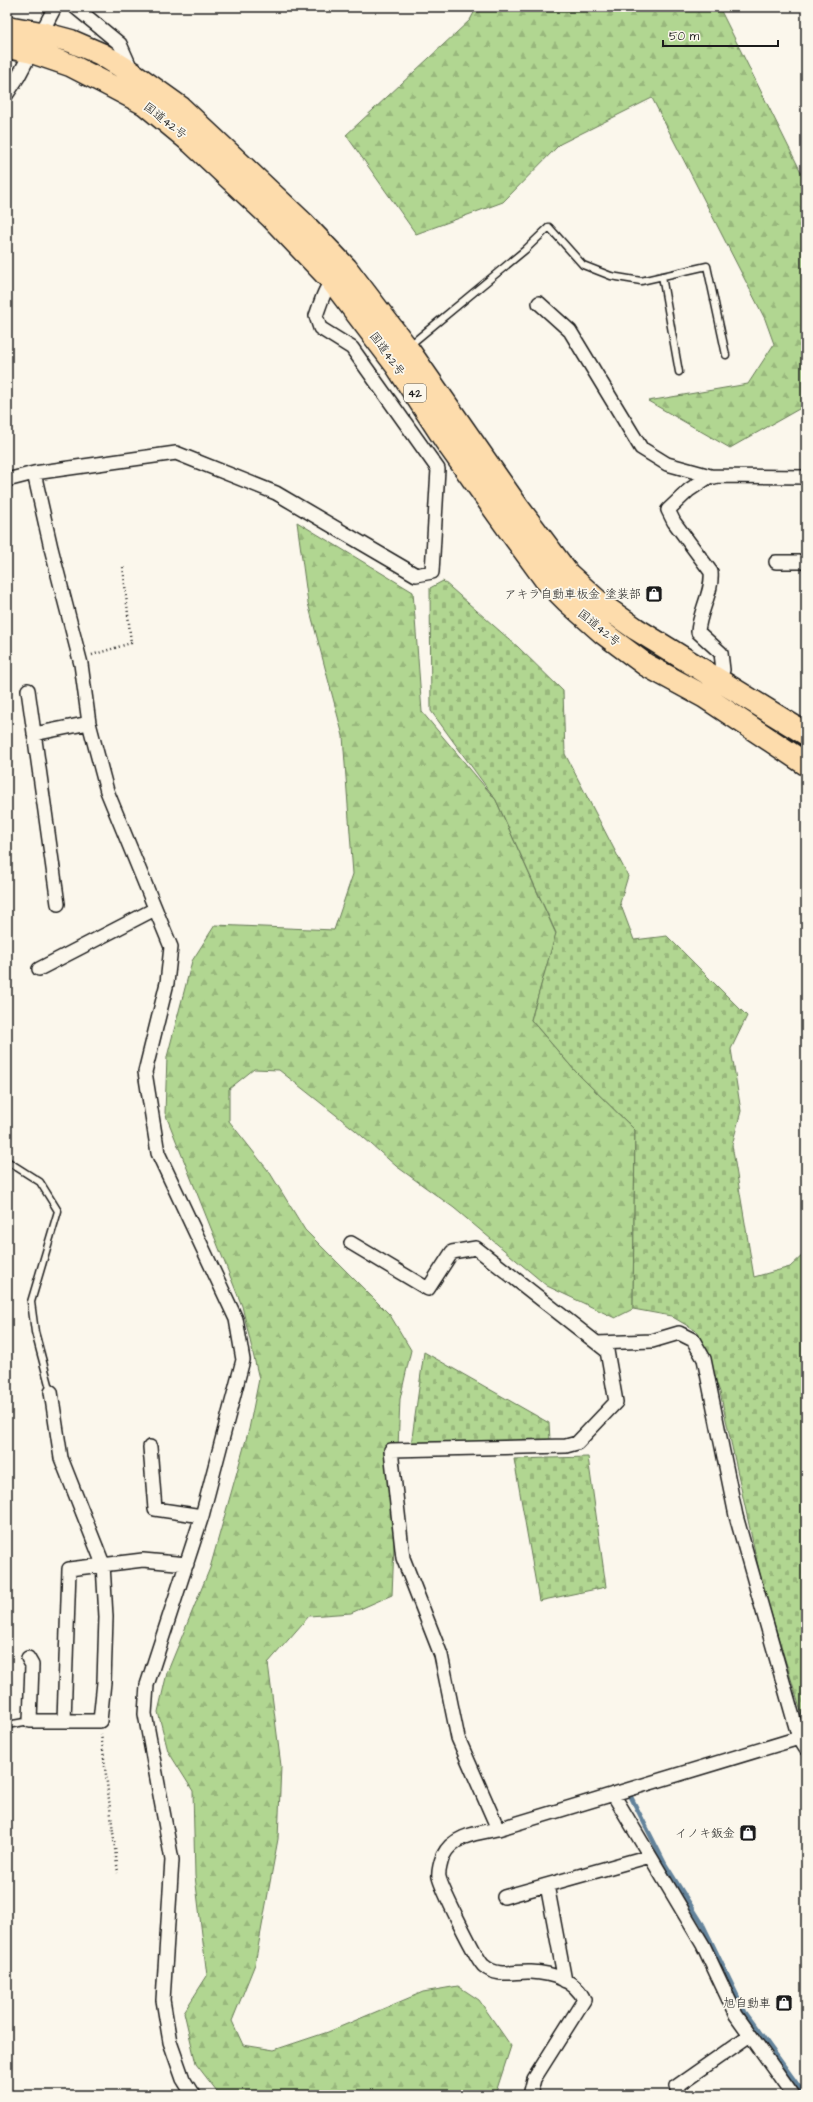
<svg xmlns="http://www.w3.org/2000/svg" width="813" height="2102" font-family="'Architects Daughter','Klee One',sans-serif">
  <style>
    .forest { fill: url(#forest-firs); stroke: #667956 }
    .cemetery { fill: url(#cemetery-stones); stroke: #667956 }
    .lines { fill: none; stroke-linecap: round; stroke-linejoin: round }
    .stream { stroke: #63839b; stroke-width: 4.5 }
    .lane-casing { stroke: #1c1c1c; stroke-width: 9 }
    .street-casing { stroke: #1c1c1c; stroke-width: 16 }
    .highway-casing { stroke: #1c1c1c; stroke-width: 25 }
    .path { stroke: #1c1c1c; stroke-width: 2.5; stroke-dasharray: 1 3; stroke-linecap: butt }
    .lane { stroke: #fbf7ec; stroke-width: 6 }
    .street { stroke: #fbf7ec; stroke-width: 13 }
    .highway { stroke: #fddcac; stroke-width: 22 }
    .labels { text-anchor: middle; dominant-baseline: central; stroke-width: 3.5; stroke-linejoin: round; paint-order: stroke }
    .shield { fill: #fbf7ec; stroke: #5f5e5a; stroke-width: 1 }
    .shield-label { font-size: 11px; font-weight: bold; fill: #1c1c1c }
    .street-label { font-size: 12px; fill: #1c1c1c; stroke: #fbf7ec }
    .poi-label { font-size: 12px; fill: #1c1c1c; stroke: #fbf7ec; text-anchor: end }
  </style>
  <defs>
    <pattern id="forest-firs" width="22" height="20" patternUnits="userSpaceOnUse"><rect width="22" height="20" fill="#b1d691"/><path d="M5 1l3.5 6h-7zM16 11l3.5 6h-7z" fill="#98b77c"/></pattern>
    <pattern id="cemetery-stones" width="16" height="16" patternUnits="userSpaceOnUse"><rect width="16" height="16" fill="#b1d691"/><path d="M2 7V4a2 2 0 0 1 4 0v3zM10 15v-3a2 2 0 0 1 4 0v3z" fill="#98b77c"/></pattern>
  </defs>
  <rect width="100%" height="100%" fill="#fbf7ec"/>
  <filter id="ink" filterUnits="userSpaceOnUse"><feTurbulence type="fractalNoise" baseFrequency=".025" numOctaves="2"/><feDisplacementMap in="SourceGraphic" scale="8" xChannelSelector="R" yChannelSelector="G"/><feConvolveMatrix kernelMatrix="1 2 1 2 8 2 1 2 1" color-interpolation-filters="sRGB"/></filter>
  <g filter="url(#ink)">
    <path class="forest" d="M477 7H719L804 178 806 209V405L730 448 648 401 748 384 774 344 765 319 652 98 560 144 503 202 416 234 346 135 470 20Z
      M297 522 413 592 422 712 496 800 556 934 531 1020 576 1072 635 1130 633 1309 615 1318 547 1286 454 1208 396 1166 355 1130 279 1070 254 1069 229 1089V1121L270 1173 305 1230 390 1315 411 1350 400 1399 392 1595 351 1613 309 1616 268 1663 281 1766 278 1839 255 1964 232 2021 243 2045 274 2050 328 2032 423 1992 458 1986 479 2000 511 2046 495 2095H220L196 2064 184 2012 207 1976 195 1876 193 1791 168 1751 158 1712 167 1673 210 1568 249 1429 259 1379 242 1306 165 1113 167 1057 192 961 215 925 334 930 353 874 343 736 308 603Z"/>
    <path class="cemetery" d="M443 581 518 647 563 691 565 754 628 876 620 903 634 940 667 936 747 1016 731 1049 741 1111 732 1145 754 1277 790 1267 806 1252 802 1287 806 1298V1728L762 1584 720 1392 698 1332 671 1316 633 1309 635 1130 576 1072 531 1020 556 933 496 800 431 711 430 588Z
      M424 1352 549 1423 550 1440 411 1445Z
      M588 1457 606 1587 539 1601 514 1459Z"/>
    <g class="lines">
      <path class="stream" d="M631 1797 665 1864 703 1925 745 2012 805 2095"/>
      <g class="lane-casing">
        <path id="lane" d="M662 276 679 372
          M410 345 525 250 549 227 583 265 611 276 641 281 707 266 726 355
          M7 1161 40 1182 58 1211 31 1302 35 1332 51 1392
          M7 1725 30 1721"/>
      </g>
      <g class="street-casing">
        <path id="street" d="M75 7 120 44 132 71
          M7 94 18 77 55 7
          M539 303 570 331 641 448 667 464 714 477
          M34 473 51 548 81 664 89 723 107 791 171 947 167 983 145 1072 158 1153 236 1319 243 1360 202 1516 147 1685 145 1714 172 1860 163 2000 170 2042 183 2079 193 2095
          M7 480 34 473 176 453 276 493 416 575 432 572 438 469 352 348 320 328 316 316C321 302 325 286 336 277
          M776 562H806
          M714 684 723 670 721 653 698 632C699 612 713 592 711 572L674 522 668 510 689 490 710 476 806 477
          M28 690 58 904
          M34 734 89 723
          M39 969 155 909
          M351 1243 428 1289 452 1252 476 1248 607 1351 616 1402 577 1443 566 1446 391 1450 403 1558 441 1655 458 1738 498 1829
          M597 1343 652 1341 679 1333 693 1340 704 1359 736 1516 799 1738 806 1749
          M150 1447 155 1509 202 1516
          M28 1658 32 1665 30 1721H100L104 1682 106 1617 103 1564 61 1458 51 1392
          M64 1721 69 1569 143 1560 187 1564
          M613 1794 703 1945 736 2015 793 2095
          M547 1885 565 1981
          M504 1897 650 1856
          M530 2095 534 2079 584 2000C576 1980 551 1973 531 1972 514 1971 498 1978 484 1966 477 1961 441 1887 439 1877 438 1872 441 1861 443 1856 453 1835 478 1833 498 1829L799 1738
          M681 2095 677 2086 750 2035"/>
      </g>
      <g class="highway-casing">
        <path id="highway" d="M7 27 41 33 71 41 101 54 132 73 181 108 303 223 346 268 407 348 517 506 568 574 602 605 636 629 806 734
          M7 47 32 52 70 65 107 84 145 104 191 142 271 217 332 281 396 365 445 440 510 531 545 579 567 601 603 633 646 665 705 697 806 764"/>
      </g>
      <path class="path" d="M92 655 131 643 123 566
        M101 1734 118 1873"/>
      <use href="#lane" class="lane"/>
      <use href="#street" class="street"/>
      <use href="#highway" class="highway"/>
    </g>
  </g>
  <defs>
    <g id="shop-square" transform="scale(0.9)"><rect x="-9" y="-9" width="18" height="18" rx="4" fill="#1c1c1c" stroke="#fbf7ec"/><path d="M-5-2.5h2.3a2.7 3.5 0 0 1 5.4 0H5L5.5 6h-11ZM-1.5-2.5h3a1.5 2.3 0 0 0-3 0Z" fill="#fff"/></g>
  </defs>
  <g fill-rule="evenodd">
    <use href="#shop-square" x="654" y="594"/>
    <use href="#shop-square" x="748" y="1833"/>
    <use href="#shop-square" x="784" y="2003"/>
  </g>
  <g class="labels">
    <rect class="shield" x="404" y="384" width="22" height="18" rx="3"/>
    <g class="shield-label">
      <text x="415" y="393">42</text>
    </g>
    <g class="street-label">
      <text transform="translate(165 121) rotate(38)">国道42号</text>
      <text transform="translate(387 354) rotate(54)">国道42号</text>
      <text transform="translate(599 628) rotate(39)">国道42号</text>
    </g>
    <g class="poi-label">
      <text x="641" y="594">アキラ自動車板金 塗装部</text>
      <text x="735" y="1833">イノキ鈑金</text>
      <text x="771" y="2003">旭自動車</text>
    </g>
  </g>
  <rect width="813" height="2102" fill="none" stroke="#fbf7ec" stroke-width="24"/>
  <rect x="12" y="12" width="789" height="2078" fill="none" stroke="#1c1c1c" stroke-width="1.5" filter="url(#ink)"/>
  <path d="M663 40v6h115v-6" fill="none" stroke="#1c1c1c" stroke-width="2"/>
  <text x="669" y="40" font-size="12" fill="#1c1c1c" stroke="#fbf7ec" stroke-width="3" paint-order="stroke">50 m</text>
</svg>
